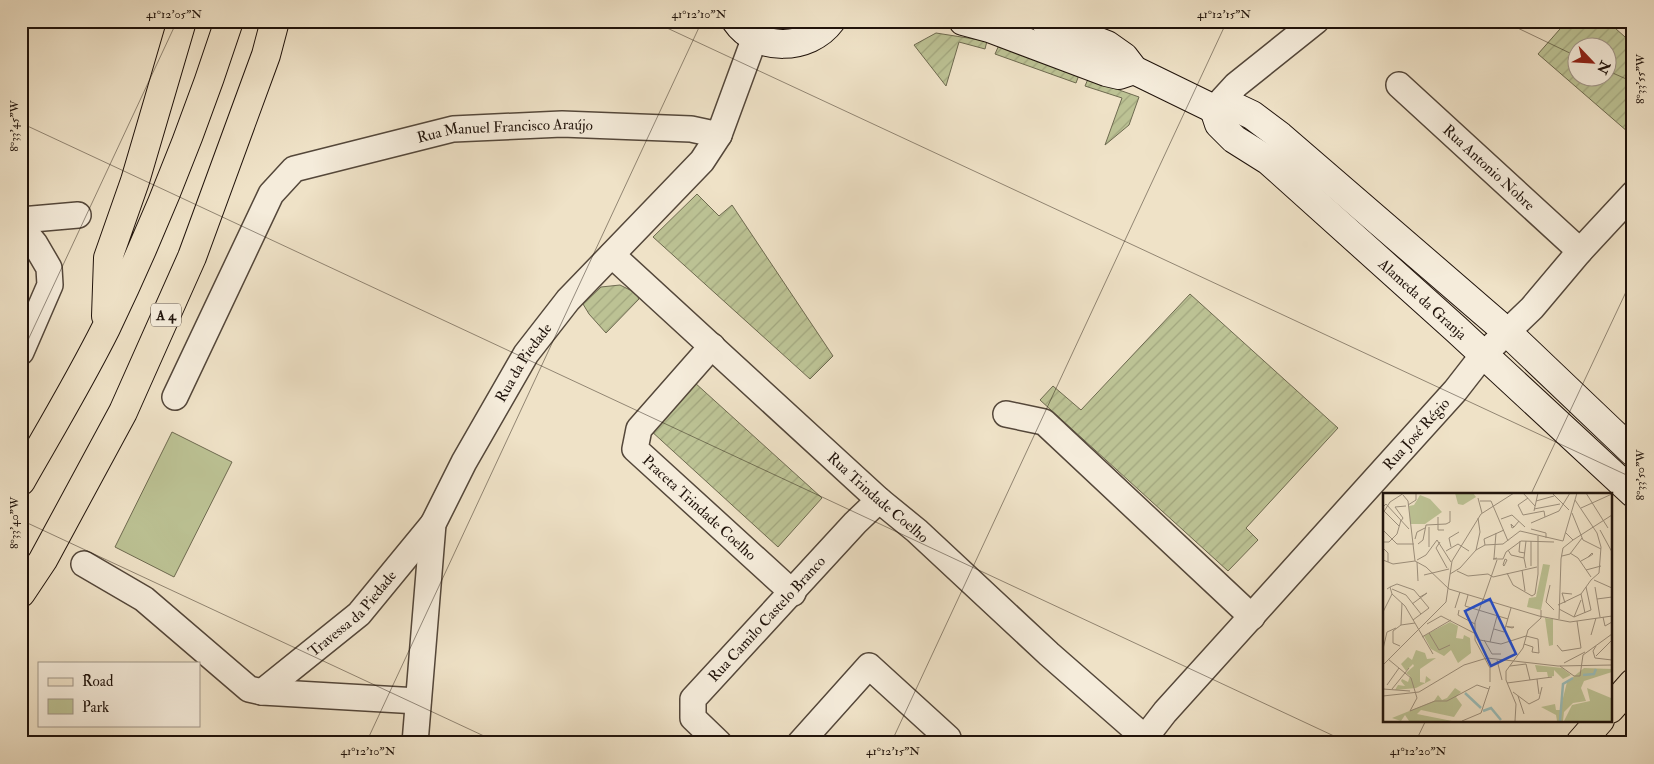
<svg xmlns="http://www.w3.org/2000/svg" width="1654" height="764" font-family="'IM FELL Double Pica',serif">
  <style>
    .green { fill: #bcc294; stroke: #6e6a50 }
    .garden { fill: url(#garden-furrows); stroke: #6e6a50; fill-rule: evenodd }
    .lines { fill: none; stroke-linecap: round; stroke-linejoin: round }
    .street-casing { stroke: #54473a; stroke-width: 28 }
    .secondary-casing { stroke: #20130b; stroke-width: 30 }
    .primary-casing { stroke: #20130b; stroke-width: 30 }
    .highway-casing { stroke: #20130b; stroke-width: 30 }
    .street { stroke: #f5ecdb; stroke-width: 25 }
    .secondary { stroke: #f5ecdb; stroke-width: 28 }
    .primary { stroke: #efe2c7; stroke-width: 28 }
    .highway { stroke: #efe2c7; stroke-width: 28 }
    .ticks { fill: none; stroke: #20130b; stroke-width: 1; stroke-opacity: 0.45 }
    .labels { text-anchor: middle; dominant-baseline: central; stroke-width: 4.5; stroke-linejoin: round; paint-order: stroke }
    .shield { fill: #f5ecdb; stroke: #605449; stroke-width: 1 }
    .shield-label { font-size: 14px; font-weight: bold; fill: #20130b }
    .street-label { font-size: 15px; fill: #20130b; stroke: #f5ecdb }
    .inset-river { fill: none; stroke: #9abdba; stroke-width: 2.5 }
    .inset-road { fill: none; stroke: #9c8f7c; stroke-width: 1 }
    .view { fill: #1d4ed8; fill-opacity: 0.15; stroke: #1d4ed8; stroke-width: 2.5 }
    .inset-edge { fill: none; stroke: #20130b; stroke-width: 2.5 }
    .neatline { fill: none; stroke: #20130b; stroke-width: 2 }
    .ticks-label { font-size: 12px; text-anchor: middle; fill: #20130b }
  </style>
  <defs>
    <pattern id="garden-furrows" width="10" height="10" patternUnits="userSpaceOnUse" patternTransform="scale(1.25)"><rect width="10" height="10" fill="#bcc294"/><path d="M-1 1l2-2M0 10L10 0M9 11l2-2" fill="none" stroke="#a1a67e"/></pattern>
  </defs>
  <rect width="100%" height="100%" fill="#efe2c7"/>
  <filter id="stains"><feTurbulence type="fractalNoise" baseFrequency=".004" numOctaves="4"/><feColorMatrix values="0 0 0 0 .2 0 0 0 0 .09 0 0 0 0 .02 0 0 0 .5 -.17"/></filter>
  <radialGradient id="worn" r=".72"><stop offset=".6" stop-color="#630" stop-opacity="0"/><stop offset="1" stop-color="#630" stop-opacity=".3"/></radialGradient>
  <path class="green" d="M172 432 232 462 174 577 115 547Z"/>
  <path class="garden" d="M1567 21H1607L1633 44V126L1628 132 1538 54ZM1576 48H1606V78H1576Z
    M936 33 987 41 985 49 959 42 946 86 914 45Z
    M999 45 1079 75 1076 83 995 54Z
    M1088 79 1139 97 1129 125 1105 145 1122 98 1085 86Z
    M697 194 719 216 732 205 833 356 810 379 653 237Z
    M620 285 636 293 639 299 606 333 589 314 583 304 601 287Z
    M1190 294 1338 428 1246 528 1258 540 1228 571 1040 400 1053 386 1081 410Z
    M694 382 822 498 778 547 650 430Z"/>
  <g class="lines">
    <g class="street-casing">
      <g id="street">
        <path id="s1" d="M1399 85 1580 251"/>
        <path d="M1214 109 1236 85 1316 21"/>
        <path d="M21 220 78 215"/>
        <path d="M21 227 35 244 49 268 50 285 21 352"/>
        <path id="s2" d="M612 255 879 500 917 531 1049 654 1145 738"/>
        <path id="s3" d="M712 346 639 429 635 449 793 593"/>
        <path id="s4" d="M175 397 271 194 294 169 453 129 562 124 691 129 719 135"/>
        <path d="M1006 414 1044 422 1252 617"/>
        <path d="M84 564 144 599 249 689 262 692 418 701"/>
        <path id="s5" d="M262 692 359 614 433 524"/>
        <path id="s6" d="M415 743 433 524 464 462 526 354 568 300 702 161 719 135 755 37"/>
        <path id="s7" d="M719 743 693 718V699L855 523 879 500"/>
        <path d="M800 743 869 666 948 738"/>
        <path id="s8" d="M1141 743 1165 712 1455 391 1483 355 1532 308 1580 251 1633 194"/>
      </g>
    </g>
    <g class="secondary-casing">
      <g id="secondary">
        <path d="M736 21C757 52 809 51 831 21"/>
        <path d="M963 21 989 28 1106 72 1119 75 1134 70"/>
        <path d="M1045 21 1107 45 1124 57 1134 70 1214 109 1233 106 1252 115 1280 136 1507 332 1633 452"/>
        <path id="s9" d="M1214 109 1219 124 1234 139 1269 161 1456 329 1633 493"/>
      </g>
    </g>
    <g class="primary-casing">
      <path id="primary" d="M1610 709 1633 683
        M1580 743 1600 720"/>
    </g>
    <g class="highway-casing">
      <path id="highway" d="M106 316 108 258 135 181 182 21
        M21 481C50 430 80 380 106 328 154 228 195 126 229 21
        M21 593 43 560 123 412 192 257 266 55 275 21"/>
    </g>
    <use href="#street" class="street"/>
    <use href="#secondary" class="secondary"/>
    <use href="#primary" class="primary"/>
    <use href="#highway" class="highway"/>
  </g>
  <path class="ticks" d="M652 21 1633 478M1503 21 1576 56M1606 70 1633 82M21 123 1349 743M21 355 177 21M1531 494 1633 277M21 520 499 743M366 743 702 21M891 743 1227 21M1415 743 1426 720"/>
  <g class="labels">
    <rect class="shield" x="151" y="303.5" width="30" height="23" rx="4"/>
    <g class="shield-label">
      <text x="166" y="315">A 4</text>
    </g>
    <g class="street-label">
      <text stroke="none"><textPath href="#s4" startOffset="474">Rua Manuel Francisco Araújo</textPath></text>
      <text stroke="none"><textPath href="#s1" startOffset="122">Rua Antonio Nobre</textPath></text>
      <text stroke="none"><textPath href="#s9" startOffset="285">Alameda da Granja</textPath></text>
      <text stroke="none"><textPath href="#s6" startOffset="405">Rua da Piedade</textPath></text>
      <text stroke="none"><textPath href="#s8" startOffset="414">Rua José Régio</textPath></text>
      <text stroke="none"><textPath href="#s2" startOffset="360">Rua Trindade Coelho</textPath></text>
      <text stroke="none"><textPath href="#s3" startOffset="218">Praceta Trindade Coelho</textPath></text>
      <text stroke="none"><textPath href="#s5" startOffset="120">Travessa da Piedade</textPath></text>
      <text stroke="none"><textPath href="#s7" startOffset="164">Rua Camilo Castelo Branco</textPath></text>
    </g>
  </g>
  <g transform="translate(1383 493)">
    <rect width="229" height="229" fill="#efe2c7"/>
    <path d="M72 0H90L93 4 80 12 75 11ZM37 2 47 6 59 19 42 31H27L26 13 31 12ZM160 71 167 72 158 117 144 114 146 105 153 104ZM67 129 75 133 73 145 80 146 81 142 87 145 88 160 75 170 68 157 61 163 48 156 41 143ZM33 157 42 160 44 166 53 165 37 176V189L42 190 43 183 48 187 33 195 12 197 15 192 22 193 18 188 19 186 25 189 27 183 23 180 31 173 30 171 23 178 18 171 25 164 29 167ZM72 195 78 199 73 204 79 212 71 224 38 217 34 221 69 228H26L22 222 18 228 9 225 51 208 55 202 59 207 64 205ZM204 195 228 205 229 228H181L189 212 207 208Z" fill="#bcc294"/>
    <path d="M152 172 179 175 188 182 180 186 171 177V183L165 184 164 179H154ZM201 175 229 176V179L201 188 198 195 203 208 190 210 181 219 180 228H174L173 222 158 214 172 211 173 217H177L184 189ZM33 218 34 222 66 228H26L27 219Z" fill="#bcc294"/>
    <path d="M162 125 170 126V152L166 153ZM62 132 72 148 56 156 47 140Z" fill="#bcc294"/>
    <path class="inset-river" d="M200 182 211 181 213 176M82 200 98 215M100 218 108 215 118 227M177 228 180 191 190 185"/>
    <path class="inset-road" d="M140 0 152 13M169 0 186 17M203 0 225 35M20 2 25 8 32 68M95 5 99 20M145 5 135 12 140 22 161 18 162 24M192 7 214 40 218 54 216 80 208 87M97 8H108L125 48M153 8 171 3M25 12 33 7V1M0 14 3 11 26 36M198 15 229 1M151 16 177 11M1 18 16 33M151 18 155 0M0 20 7 9 21 0M189 20 200 47 218 56M55 24V37H61M118 26 129 22 142 34M18 28 20 25 12 14 23 13M148 30 176 18 187 0M63 31 67 29V18M131 34 129 35 128 31 131 34 136 28M148 36 163 40V45M0 37 14 51H31M217 37 229 59M32 46 34 39 42 35M190 47 229 22M137 48 136 59 142 60M0 49H6L14 41 18 27M57 49 53 55 64 75M35 51 40 47 43 32 63 31M102 52 101 46 121 37M46 54V34M68 54 66 45 76 39M0 55 5 60V69M93 57 97 39 95 25M125 57 128 62 141 65 143 75M63 58 75 51 86 58M187 60 195 65 208 84M179 63 187 61 199 45M111 65 113 40M114 65 110 66H120L123 59 138 48 171 49M141 65 143 48M122 66 124 67 121 73 120 72ZM0 67 10 71 32 68 43 74 66 96 156 123 187 129 229 123M34 67 43 62 54 47 68 69M34 69 35 88M197 69 198 68 207 63 210 61 209 60 205 64M148 73V48M139 77 142 98M203 77 218 73M74 78 85 83 105 81 110 84M124 80 130 92 149 103 152 101M67 81 77 75 93 57 102 52 120 51 137 38 180 48 194 0M41 82 66 76M110 84 154 74M211 87 229 95M167 92 163 109 171 117M7 94 14 91 31 97M212 94 217 124M4 96 7 94 9 101 22 113 50 161M9 96 23 102 38 121M152 101 155 81V43M198 101 202 120M85 102 82 113 125 126M100 106 92 129V147L107 175V189M214 106 229 104M100 107 114 67M182 110 179 100 189 101M29 111 44 100 37 104M175 112 198 101 208 87M72 115 77 99M176 116 191 124 208 117 203 94M76 117 75 122 92 131M0 119 9 101M58 123 93 141M191 124 198 107M220 124 222 133 229 129M176 126 178 66 180 55 190 47 183 40M30 127 46 115 31 97M44 131 58 123M18 132 19 110M123 133 129 135 131 134H124M111 136 121 139 128 115M46 140 56 157 67 152M208 142 213 125M39 144 68 127M97 147 118 151 143 143 155 146 156 160M101 147 109 161H118M107 149 114 123M141 151 150 154 149 159 156 160M174 152 179 158 198 155 194 128M17 153 10 150V138L18 132 32 130M213 153 210 158 212 165 229 167M0 156 4 139 13 135M213 163 229 147M5 166 28 185 34 205 27 218 52 208H64L94 192 106 196M114 167 119 187M181 170 202 159M0 172 63 109 69 68 98 21 131 0M127 173 143 171 147 187M177 173 191 183H197L200 162 229 141M154 186 156 201M124 190 169 184M4 192 16 175M0 196 27 198M9 196 26 175M130 199 146 211 156 206 159 194M0 203 36 199 81 172 104 165 175 173 229 172M135 203 141 221M79 228 98 220 107 193M132 228 133 211 123 187V178L140 155 145 137 158 125V117"/>
    <path class="view" d="M107 106 133 161 108 173 82 118Z"/>
    <rect width="229" height="229" class="inset-edge"/>
  </g>
  <rect width="1654" height="764" fill="none" stroke="#efe2c7" stroke-width="55"/>
  <rect x="38" y="662" width="162" height="65" fill="#f5ecdb" stroke="#a09588"/>
  <rect x="48" y="678" width="25" height="8" fill="#efe2c7" stroke="#a09588"/>
  <text x="82" y="686" font-size="15" fill="#20130b">Road</text>
  <rect x="48" y="699" width="25" height="15" fill="#bcc294" stroke="#a09588"/>
  <text x="82" y="712" font-size="15" fill="#20130b">Park</text>
  <g transform="translate(1592 62) rotate(115)"><circle r="24" fill="#f5ecdb" stroke="#a09588"/>
  <path d="M0-4L9 19L0 12L-9 19Z" fill="#8f2418"/>
  <text y="-8" font-size="14" font-weight="bold" text-anchor="middle" fill="#20130b">N</text>
  </g>
  <rect x="28" y="28" width="1598" height="708" class="neatline"/>
  <g class="ticks-label">
    <text x="174" y="18">41°12'05"N</text>
    <text x="699" y="18">41°12'10"N</text>
    <text x="1224" y="18">41°12'15"N</text>
    <text transform="translate(1640 79) rotate(-90)" y="4">8°33'55"W</text>
    <text transform="translate(14 126) rotate(-90)" y="4">8°33'45"W</text>
    <text transform="translate(1640 475) rotate(-90)" y="4">8°33'50"W</text>
    <text transform="translate(14 523) rotate(-90)" y="4">8°33'40"W</text>
    <text x="368" y="755">41°12'10"N</text>
    <text x="893" y="755">41°12'15"N</text>
    <text x="1418" y="755">41°12'20"N</text>
  </g>
  <rect width="100%" height="100%" filter="url(#stains)"/>
  <rect width="100%" height="100%" fill="url(#worn)"/>
</svg>
